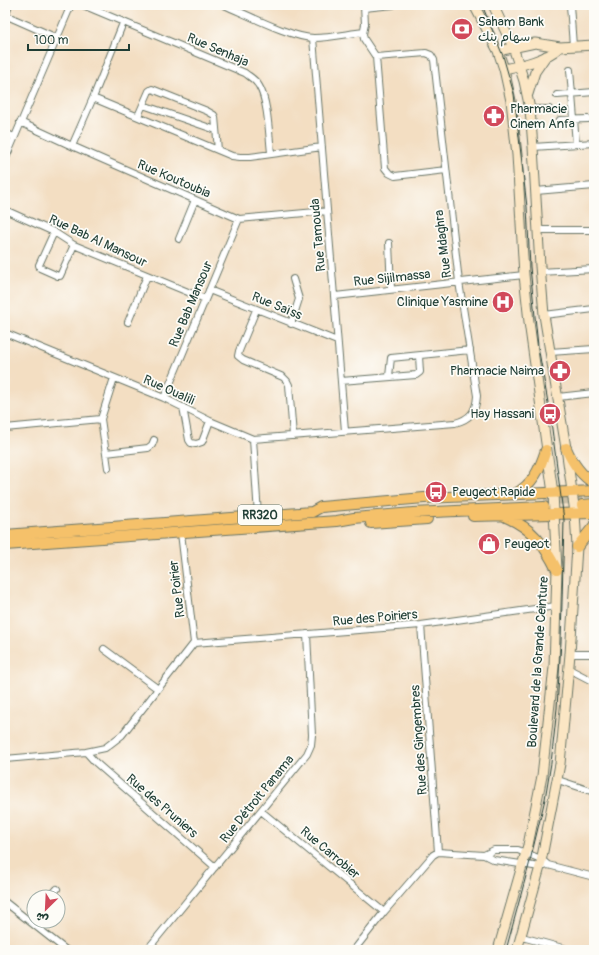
<svg xmlns="http://www.w3.org/2000/svg" width="599" height="955" font-family="Pangolin,'Playpen Sans Arabic',sans-serif">
  <style>
    .lines { fill: none; stroke-linecap: round; stroke-linejoin: round }
    .primary-tunnel { stroke: #c9bea6; stroke-width: 10; stroke-dasharray: 10 5; stroke-linecap: butt }
    .street-casing { stroke: #697566; stroke-width: 8 }
    .secondary-casing { stroke: #697566; stroke-width: 11 }
    .primary-casing { stroke: #697566; stroke-width: 12 }
    .street { stroke: #fff; stroke-width: 6 }
    .secondary { stroke: #fbe6c4; stroke-width: 9 }
    .primary { stroke: #f5c16b; stroke-width: 10 }
    .tram { stroke: #1f3d34; stroke-width: 1 }
    .labels { text-anchor: middle; dominant-baseline: central; stroke-width: 3.5; stroke-linejoin: round; paint-order: stroke }
    .shield { fill: #fdfcf7; stroke: #62766e; stroke-width: 1 }
    .shield-label { font-size: 12px; font-weight: bold; fill: #1f3d34 }
    .poi-label { font-size: 13px; fill: #1f3d34; stroke: #fdfcf7; text-anchor: start }
    .street-label { font-size: 13px; fill: #1f3d34; stroke: #fdfcf7 }
  </style>
  <rect width="100%" height="100%" fill="#fdfcf7"/>
  <filter id="ink" filterUnits="userSpaceOnUse"><feTurbulence type="fractalNoise" baseFrequency=".025" numOctaves="2"/><feDisplacementMap in="SourceGraphic" scale="8" xChannelSelector="R" yChannelSelector="G"/><feConvolveMatrix kernelMatrix="1 2 1 2 8 2 1 2 1" color-interpolation-filters="sRGB"/></filter>
  <filter id="wash" filterUnits="userSpaceOnUse"><feTurbulence type="fractalNoise" baseFrequency=".012" numOctaves="4" result="noise"/><feDisplacementMap in="SourceGraphic" scale="16" xChannelSelector="R" yChannelSelector="G"/><feGaussianBlur stdDeviation="0.9" result="paint"/><feColorMatrix in="noise" values="0 0 0 0 0 0 0 0 0 0 0 0 0 0 0 0 0 1.4 0 .05"/><feComposite in="paint" operator="in"/></filter>
  <g filter="url(#wash)">
    <rect width="100%" height="100%" fill="#f3dec2"/>
  </g>
  <g filter="url(#ink)">
    <g class="lines">
      <path class="primary-tunnel" d="M544 500 582 499"/>
      <g class="street-casing">
        <path id="street" d="M83 5 245 73C250 77 256 80 259 86 268 100 269 135 271 153
          M224 5C246 14 292 38 314 38 330 38 347 34 363 32
          M364 5 365 24 363 34 364 39 376 57 385 168 389 173 395 176 446 170
          M570 5 573 46
          M364 8 393 5
          M5 15 57 38
          M5 16 9 5
          M313 38 345 431
          M570 70 576 144
          M557 95 594 92
          M93 98 232 156 240 157H250L322 147
          M143 105 216 130
          M530 109H549
          M138 116 149 91 152 89 207 111 214 115 215 117 218 150
          M560 120 588 119
          M20 122 72 146 239 219 327 211
          M5 133 14 137
          M72 146 93 98 123 23
          M533 147 594 143
          M5 160 71 5
          M536 191 594 186
          M5 210 54 232 74 245 205 299
          M538 230H594
          M54 232 39 265 40 268 58 276H60L74 245
          M179 239 195 200
          M389 243 391 289
          M540 272 594 269
          M209 290 337 341
          M335 296 524 275
          M256 310 239 351 238 356 243 360 283 377 287 381 289 385 293 436
          M544 315 594 309
          M128 322 147 276
          M291 324 299 299 293 279
          M5 333 164 398 210 421 253 439 455 423C470 419 476 412 477 396L459 282 434 60 431 55 426 53 376 57
          M550 352 594 349
          M389 376 391 358 470 350
          M341 381 416 375 420 372 419 356
          M558 397 594 393
          M164 398 239 219
          M183 407 189 440 191 443 196 444 202 442 210 421
          M5 428 101 419
          M253 439 258 515
          M106 453 148 448 152 445 154 440
          M108 468 101 419 114 378
          M181 533 194 643
          M421 625 438 852
          M194 643 421 625 556 606
          M104 649 158 689
          M570 654H594
          M569 669 594 682
          M86 752 105 748 122 735 194 643
          M5 759 86 752 95 762 215 867
          M558 780 594 792
          M261 811 384 912
          M484 855 494 850H518L541 859 548 865 594 877
          M50 897 57 889
          M5 902 66 950
          M522 937 570 950
          M147 950 307 754 311 745 312 735 307 634
          M354 950 384 912 433 855 438 852 484 855 494 860 540 867 548 865"/>
      </g>
      <g class="secondary-casing">
        <path id="secondary" d="M474 5 498 51 504 69 511 101 517 155 524 275 529 322 553 493 557 570 554 667 542 776 528 845 498 950
          M493 5 513 47 524 81 530 109 533 147 540 266 544 315 566 448 575 513 577 547 570 654 560 764 540 867 517 950
          M498 51 535 43 560 47 594 45
          M504 69C523 65 546 60 560 47
          M528 94 535 72 546 56"/>
      </g>
      <g class="primary-casing">
        <path id="primary" d="M566 448C572 462 580 475 594 483
          M515 494C533 484 540 469 546 450
          M582 505 594 504
          M473 516 594 513
          M506 517C533 529 544 544 557 570
          M371 523 427 519
          M5 535 312 512 321 507 424 498 594 491
          M5 545 337 521 354 518 413 513 544 507
          M577 547 594 526"/>
      </g>
      <use href="#street" class="street"/>
      <use href="#secondary" class="secondary"/>
      <use href="#primary" class="primary"/>
      <path class="tram" d="M482 5 503 56 514 94 527 207 530 267 538 346 550 414 564 520 561 641 557 708 551 763 545 799 529 865 506 950"/>
    </g>
  </g>
  <defs>
    <g id="bank-disc" transform="scale(1.15)"><circle r="9.5" fill="#d1495b" stroke="#fdfcf7"/><path d="M-6-4H6V4H-6ZM0-2.3a2.3 2.3 0 1 0 0 4.6a2.3 2.3 0 1 0 0-4.6Z" fill="#fff"/></g>
    <g id="pharmacy-disc" transform="scale(1.15)"><circle r="9.5" fill="#d1495b" stroke="#fdfcf7"/><path d="M-2-6h4v4h4v4h-4v4h-4v-4h-4v-4h4Z" fill="#fff"/></g>
    <g id="hospital-disc" transform="scale(1.15)"><circle r="9.5" fill="#d1495b" stroke="#fdfcf7"/><path d="M-5-5h3v3.5h4V-5h3V5h-3V1.5h-4V5h-3Z" fill="#fff"/></g>
    <g id="bus-disc" transform="scale(1.15)"><circle r="9.5" fill="#d1495b" stroke="#fdfcf7"/><path d="M-5-6H5V4H4V6H2V4H-2V6H-4V4H-5ZM-3.5-4V0h7V-4ZM-3.5 1.2v1.5H-2V1.2ZM2 1.2v1.5H3.5V1.2Z" fill="#fff"/></g>
    <g id="shop-disc" transform="scale(1.15)"><circle r="9.5" fill="#d1495b" stroke="#fdfcf7"/><path d="M-5-2.5h2.3a2.7 3.5 0 0 1 5.4 0H5L5.5 6h-11ZM-1.5-2.5h3a1.5 2.3 0 0 0-3 0Z" fill="#fff"/></g>
  </defs>
  <g fill-rule="evenodd">
    <use href="#bank-disc" x="462" y="29"/>
    <use href="#pharmacy-disc" x="494" y="116"/>
    <use href="#hospital-disc" x="503" y="302"/>
    <use href="#pharmacy-disc" x="560" y="371"/>
    <use href="#bus-disc" x="550" y="414"/>
    <use href="#bus-disc" x="436" y="492"/>
    <use href="#shop-disc" x="489" y="544"/>
  </g>
  <g class="labels">
    <rect class="shield" x="238" y="505" width="44" height="20" rx="3"/>
    <g class="shield-label">
      <text x="260" y="515">RR320</text>
    </g>
    <g class="poi-label">
      <text x="478" y="22">Saham Bank<tspan x="478" dy="15">سهام بنك</tspan></text>
      <text x="510" y="109">Pharmacie<tspan x="510" dy="15">Cinem Anfa</tspan></text>
      <text x="488" y="302" text-anchor="end">Clinique Yasmine</text>
      <text x="544" y="371" text-anchor="end">Pharmacie Naima</text>
      <text x="534" y="414" text-anchor="end">Hay Hassani</text>
      <text x="452" y="492">Peugeot Rapide</text>
      <text x="504" y="544">Peugeot</text>
    </g>
    <g class="street-label">
      <text transform="translate(218 50) rotate(23)">Rue Senhaja</text>
      <text transform="translate(174 179) rotate(23)">Rue Koutoubia</text>
      <text transform="translate(318 235) rotate(-95)">Rue Tamouda</text>
      <text transform="translate(98 241) rotate(25)">Rue Bab Al Mansour</text>
      <text transform="translate(443 244) rotate(-97)">Rue Mdaghra</text>
      <text transform="translate(392 278) rotate(-6)">Rue Sijilmassa</text>
      <text transform="translate(191 304) rotate(-67)">Rue Bab Mansour</text>
      <text transform="translate(277 306) rotate(22)">Rue Saïss</text>
      <text transform="translate(169 390) rotate(24)">Rue Oualili</text>
      <text transform="translate(177 589) rotate(-97)">Rue Poirier</text>
      <text transform="translate(375 618) rotate(-5)">Rue des Poiriers</text>
      <text transform="translate(538 662) rotate(-86)">Boulevard de la Grande Ceinture</text>
      <text transform="translate(419 740) rotate(-94)">Rue des Gingembres</text>
      <text transform="translate(257 799) rotate(-51)">Rue Détroit Panama</text>
      <text transform="translate(162 806) rotate(41)">Rue des Pruniers</text>
      <text transform="translate(330 853) rotate(40)">Rue Carrobier</text>
    </g>
  </g>
  <rect width="599" height="955" fill="none" stroke="#fdfcf7" stroke-width="20"/>
  <g transform="translate(46 909) rotate(204)"><circle r="19" fill="#fdfcf7" stroke="#a4b0a9"/>
  <path d="M0-3L7 15L0 10L-7 15Z" fill="#d1495b"/>
  <text y="-6" font-size="11" font-weight="bold" text-anchor="middle" fill="#1f3d34">ش</text>
  </g>
  <path d="M28 44v6h101v-6" fill="none" stroke="#1f3d34" stroke-width="2"/>
  <text x="34" y="44" font-size="12" fill="#1f3d34" stroke="#fdfcf7" stroke-width="3" paint-order="stroke">100 m</text>
</svg>
